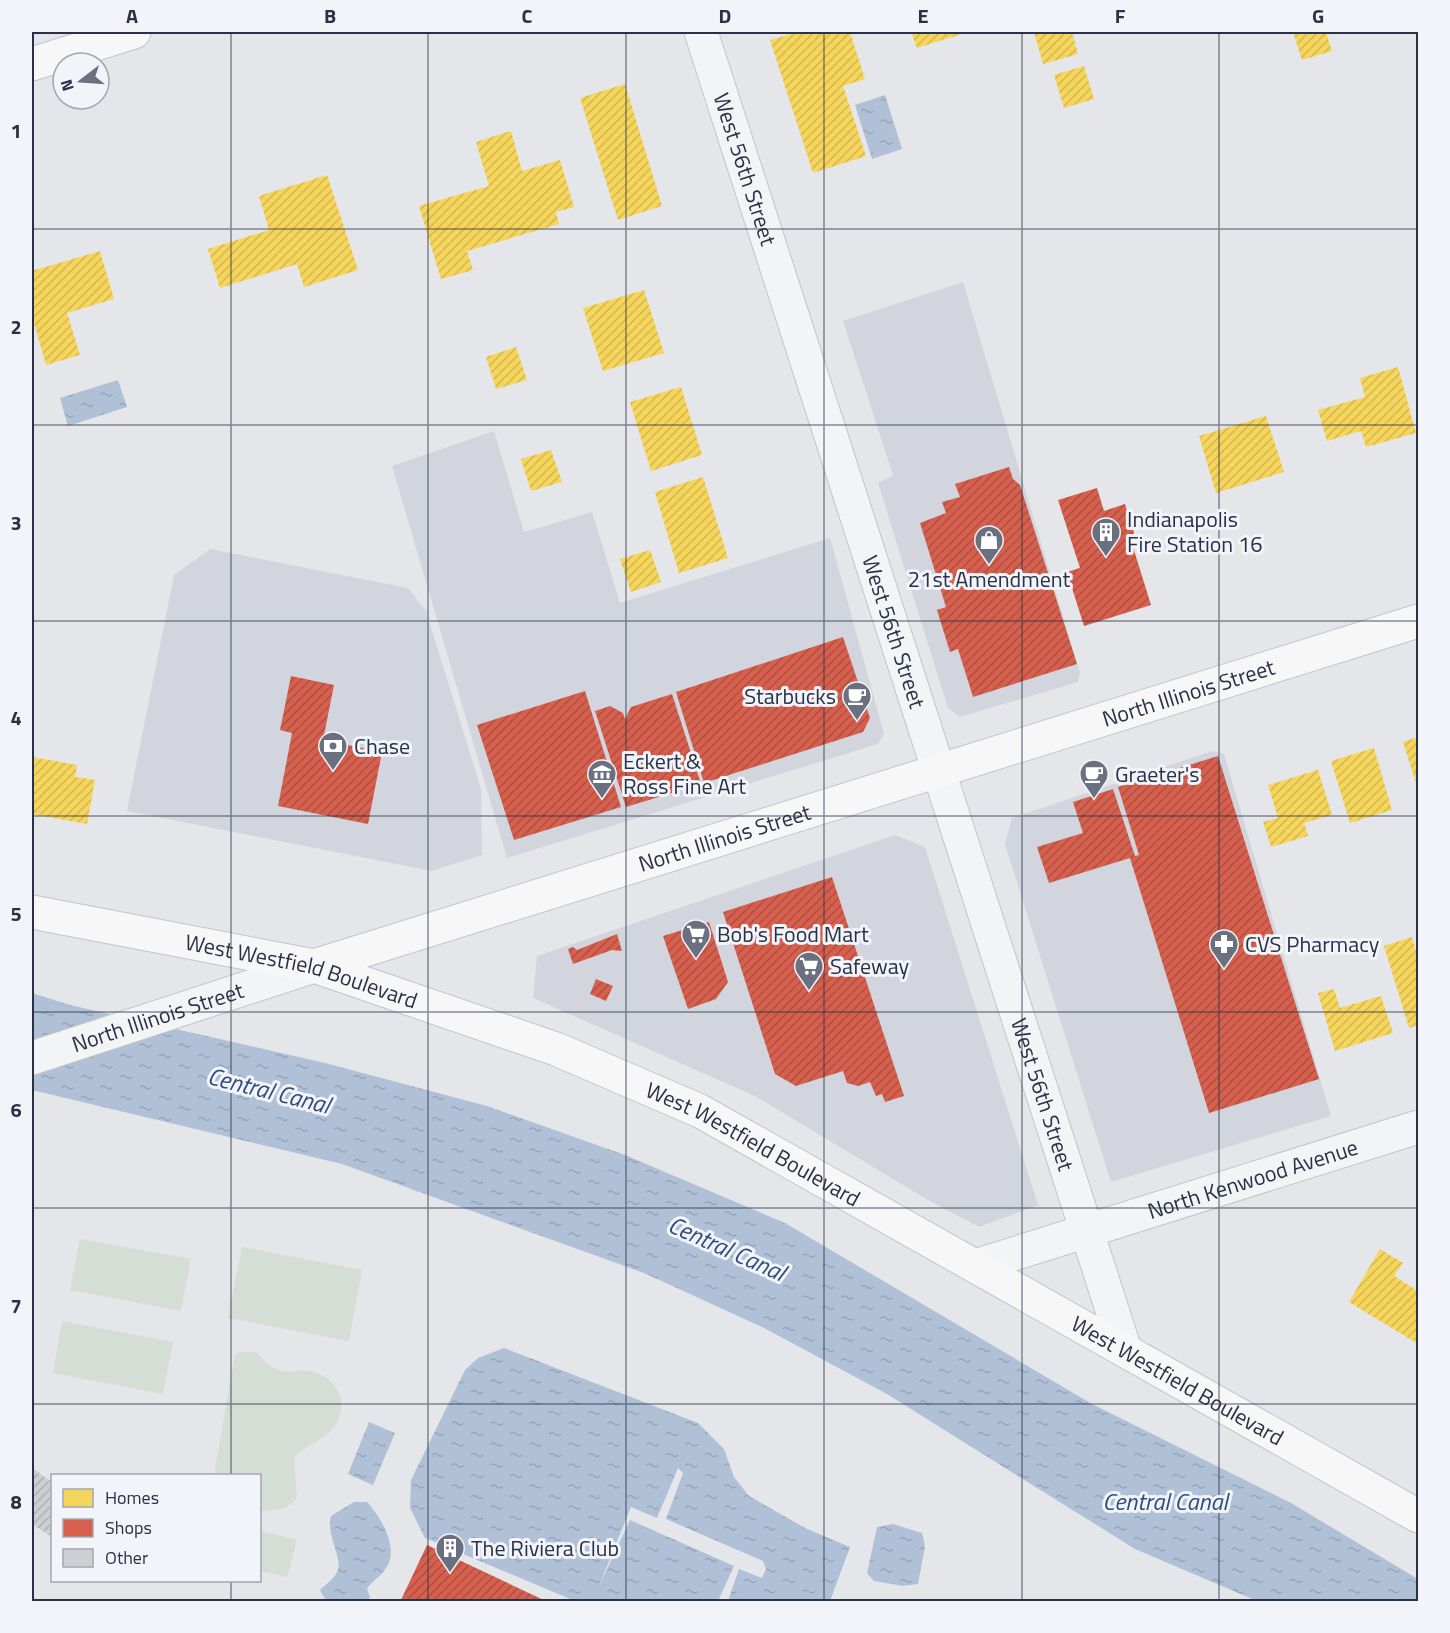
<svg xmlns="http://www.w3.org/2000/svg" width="1450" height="1633" font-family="'Titillium Web',sans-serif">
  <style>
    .built { fill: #d2d5dd }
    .green { fill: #d4ded4 }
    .water { fill: url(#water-ripples) }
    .homes { fill: url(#homes-hatch) }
    .shops { fill: url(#shops-hatch) }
    .building { fill: url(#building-hatch) }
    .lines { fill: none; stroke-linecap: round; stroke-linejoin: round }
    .street-casing { stroke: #c2c4c8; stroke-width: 35 }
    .secondary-casing { stroke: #c2c4c8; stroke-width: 35 }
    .primary-casing { stroke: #c0c3c8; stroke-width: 35 }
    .street { stroke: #f3f4f6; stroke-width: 33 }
    .secondary { stroke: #f7f7f8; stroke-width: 33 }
    .primary { stroke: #f7f7f8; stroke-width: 33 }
    .grid { fill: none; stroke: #283146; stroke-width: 1.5; stroke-opacity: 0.55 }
    .labels { text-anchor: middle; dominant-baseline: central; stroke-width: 6; stroke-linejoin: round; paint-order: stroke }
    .street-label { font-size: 22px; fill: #283146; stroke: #f2f4f9 }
    .poi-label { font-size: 22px; fill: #283146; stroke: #f2f4f9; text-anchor: start }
    .water-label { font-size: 24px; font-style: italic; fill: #2d4c7e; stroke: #f2f4f9 }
    .neatline { fill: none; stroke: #283146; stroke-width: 2 }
    .grid-label { font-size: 20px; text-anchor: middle; font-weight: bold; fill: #283146 }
  </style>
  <defs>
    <pattern id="water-ripples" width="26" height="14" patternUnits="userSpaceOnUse" patternTransform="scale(1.5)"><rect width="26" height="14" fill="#b0c0d7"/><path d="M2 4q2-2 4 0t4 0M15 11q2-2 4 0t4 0" fill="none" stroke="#97a5ba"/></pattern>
    <pattern id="homes-hatch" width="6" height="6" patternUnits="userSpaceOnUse" patternTransform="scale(1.5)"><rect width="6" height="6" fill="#f6d55c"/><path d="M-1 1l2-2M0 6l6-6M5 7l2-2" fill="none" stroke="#d3b751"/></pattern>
    <pattern id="shops-hatch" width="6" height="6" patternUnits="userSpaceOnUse" patternTransform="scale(1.5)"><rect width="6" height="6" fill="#d6604d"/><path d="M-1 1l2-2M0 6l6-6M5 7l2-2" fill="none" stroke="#ae5042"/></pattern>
    <pattern id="building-hatch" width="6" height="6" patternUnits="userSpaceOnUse" patternTransform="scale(1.5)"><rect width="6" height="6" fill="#cecfd3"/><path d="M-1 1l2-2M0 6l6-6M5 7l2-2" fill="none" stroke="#b1b2b6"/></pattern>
  </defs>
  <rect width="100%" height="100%" fill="#e4e6ea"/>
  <path class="built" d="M963 282 1080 673 1078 682 960 717 948 708 878 483 893 475 843 321Z
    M494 431 524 532 592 512 620 603 830 538 884 734 878 744 507 858 392 466Z
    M210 549 408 588 426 611 481 789 482 855 432 871 127 811 174 575Z
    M1212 751 1224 754 1331 1116 1111 1182 1005 844 1012 818Z
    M895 835 925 847 1038 1205 979 1227 928 1200 755 1096 533 998 537 956Z"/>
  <path class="green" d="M80 1239 191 1259 181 1311 70 1290Z
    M242 1247 362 1270 349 1341 228 1318Z
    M62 1321 173 1342 163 1394 53 1373Z
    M240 1352H256C263 1360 271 1369 282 1371 291 1373 301 1369 310 1371 337 1377 351 1404 334 1427 324 1441 307 1444 294 1458L297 1498C286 1512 274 1508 260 1512V1476L214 1475 235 1355Z
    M260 1531 297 1540 287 1577 260 1571Z"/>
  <path class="water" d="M885 95 902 149 872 159 855 105Z
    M118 380 127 407 68 426 60 398Z
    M32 993 70 1005 325 1063 487 1106 625 1155 785 1223 1092 1404 1291 1503 1418 1579V1601H1257L1135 1549 887 1394 764 1328 644 1273 342 1164 32 1090Z
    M504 1348 698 1423 724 1449 734 1477 749 1496 805 1528 850 1547 830 1601H728L739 1569 762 1578 766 1569 763 1561 666 1519 683 1473 678 1468 657 1518 631 1507 599 1586 630 1520 734 1566 718 1601H575L425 1538 410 1508 411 1480 465 1370 478 1358Z
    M369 1422 395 1433 373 1485 348 1474Z
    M354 1502H367C381 1517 400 1549 386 1568 381 1577 372 1580 367 1589L370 1597 368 1601H326L320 1590C325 1585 334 1579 337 1572 344 1558 325 1535 331 1516Z
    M893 1524 922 1533 925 1546 918 1584 903 1586 874 1581 867 1573 877 1527Z"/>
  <path class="homes" d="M798 32H850L865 79 843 86 866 156 813 173 770 40Z
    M911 32H968L917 48Z
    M1034 32H1072L1078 54 1043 64Z
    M1293 32H1326L1332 51 1302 60Z
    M1084 66 1094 99 1064 108 1054 75Z
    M625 84 662 206 618 220 580 98Z
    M511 131 522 171 560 160 574 207 556 212 559 224 467 251 473 270 441 279 419 206 489 186 476 142Z
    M327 175 358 270 304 287 297 264 220 288 208 249 269 230 259 196Z
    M100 251 114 299 67 313 80 355 46 365 32 316V271Z
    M644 290 664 353 603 371 583 308Z
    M516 347 527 380 496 389 486 357Z
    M1398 367 1416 433 1366 447 1361 431 1327 441 1318 410 1365 397 1360 378Z
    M681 387 702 455 651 471 630 402Z
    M1266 416 1284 472 1216 493 1199 436Z
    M551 450 562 482 531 491 521 459Z
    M703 477 728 558 679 573 655 492Z
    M650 550 661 582 631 592 620 559Z
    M1418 737V789L1403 742Z
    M1374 748 1392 810 1350 823 1331 761Z
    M32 757 77 765 75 777 95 780 87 824 32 814Z
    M1318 770 1332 815 1304 823 1308 836 1271 847 1263 822 1278 818 1268 785Z
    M1412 937 1418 959V1025L1409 1028 1384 946Z
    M1334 989 1340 1008 1381 996 1393 1033 1335 1051 1318 993Z
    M1380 1249 1403 1263 1394 1276 1418 1291V1344L1349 1302Z"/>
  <path class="shops" d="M1009 467 1013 479 1020 485 1077 664 973 697 958 649 950 652 937 610 946 607 920 523 946 513 942 502 960 497 955 484Z
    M1097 488 1104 511 1125 504 1134 533 1133 547 1151 605 1084 626 1067 572 1080 568 1058 500Z
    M843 637 870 718 863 732 704 783 676 692Z
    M291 676 334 685 323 740 382 752 368 824 278 806 292 733 280 730Z
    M585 691 621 807 514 840 477 725Z
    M672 694 701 784 626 807 595 711 610 706 623 713 625 719 631 707Z
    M1218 756 1319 1079 1209 1113 1130 858 1049 883 1037 847 1083 833 1073 802 1113 789 1135 856 1139 855 1118 787Z
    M832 877 904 1096 885 1102 882 1094 876 1096 870 1082 858 1086 847 1083 843 1071 796 1086 775 1074 723 912Z
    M709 922 728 982 716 999 688 1009 663 936Z
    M617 934 622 951 612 950 573 964 568 949 573 947 577 950Z
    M596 979 613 986 606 1001 590 994Z
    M427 1545 548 1602H400Z"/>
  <path class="building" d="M32 1468 52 1482V1537L32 1524Z"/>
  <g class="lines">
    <g class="street-casing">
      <g id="street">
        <path id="s1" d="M701 32 1125 1350"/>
        <path id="s2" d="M32 1058 314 966"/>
        <path id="s3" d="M975 1266 1418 1127"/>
      </g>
    </g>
    <g class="secondary-casing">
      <g id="secondary">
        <path id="s4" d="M32 912 314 966 556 1049 700 1111 1418 1516"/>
        <path id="s5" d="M314 966 1418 621"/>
      </g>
    </g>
    <g class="primary-casing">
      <path id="primary" d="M32 64 134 32"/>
    </g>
    <use href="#street" class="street"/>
    <use href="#secondary" class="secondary"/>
    <use href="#primary" class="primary"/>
  </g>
  <path class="grid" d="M231 32V1476M428 32V1602M626 32V1602M824 32V1602M1022 32V1602M1219 32V1602M32 229H1418M32 425H1418M32 621H1418M32 816H1418M32 1012H1418M32 1208H1418M32 1404H1418M231 1580V1602"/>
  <defs>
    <g id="building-pin" transform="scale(1.5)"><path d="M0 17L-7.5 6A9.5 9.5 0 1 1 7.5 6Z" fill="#6a707f" stroke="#f2f4f9"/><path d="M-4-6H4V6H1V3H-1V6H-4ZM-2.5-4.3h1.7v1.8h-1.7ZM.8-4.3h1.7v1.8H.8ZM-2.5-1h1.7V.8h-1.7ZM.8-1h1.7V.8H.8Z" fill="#fff"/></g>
    <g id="shop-pin" transform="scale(1.5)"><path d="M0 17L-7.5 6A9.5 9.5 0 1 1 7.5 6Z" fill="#6a707f" stroke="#f2f4f9"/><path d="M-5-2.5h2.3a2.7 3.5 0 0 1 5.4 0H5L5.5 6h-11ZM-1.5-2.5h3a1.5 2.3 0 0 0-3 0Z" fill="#fff"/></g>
    <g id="cafe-pin" transform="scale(1.5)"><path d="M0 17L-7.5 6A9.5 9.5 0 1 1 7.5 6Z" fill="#6a707f" stroke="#f2f4f9"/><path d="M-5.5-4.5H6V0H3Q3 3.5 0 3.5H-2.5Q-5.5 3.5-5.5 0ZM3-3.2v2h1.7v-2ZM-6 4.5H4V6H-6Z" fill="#fff"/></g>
    <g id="bank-pin" transform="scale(1.5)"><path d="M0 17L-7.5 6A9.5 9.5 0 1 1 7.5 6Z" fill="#6a707f" stroke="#f2f4f9"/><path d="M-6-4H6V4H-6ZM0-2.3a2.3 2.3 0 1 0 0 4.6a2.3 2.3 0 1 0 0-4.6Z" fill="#fff"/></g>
    <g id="museum-pin" transform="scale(1.5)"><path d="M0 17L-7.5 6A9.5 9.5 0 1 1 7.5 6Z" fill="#6a707f" stroke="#f2f4f9"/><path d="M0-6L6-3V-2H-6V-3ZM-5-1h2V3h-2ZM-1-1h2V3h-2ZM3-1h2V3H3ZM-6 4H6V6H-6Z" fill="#fff"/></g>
    <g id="supermarket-pin" transform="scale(1.5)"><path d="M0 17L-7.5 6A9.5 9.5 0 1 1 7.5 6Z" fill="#6a707f" stroke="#f2f4f9"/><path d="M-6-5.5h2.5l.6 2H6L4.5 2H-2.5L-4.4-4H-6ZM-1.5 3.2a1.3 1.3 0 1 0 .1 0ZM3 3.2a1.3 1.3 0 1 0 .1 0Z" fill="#fff"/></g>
    <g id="pharmacy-pin" transform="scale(1.5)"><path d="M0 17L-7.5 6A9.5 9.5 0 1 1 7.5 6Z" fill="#6a707f" stroke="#f2f4f9"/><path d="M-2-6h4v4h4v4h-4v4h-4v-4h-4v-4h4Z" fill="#fff"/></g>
  </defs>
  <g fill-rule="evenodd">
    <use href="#building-pin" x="1106" y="532"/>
    <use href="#shop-pin" x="989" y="540"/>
    <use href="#cafe-pin" x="857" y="696"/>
    <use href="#bank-pin" x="333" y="746"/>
    <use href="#museum-pin" x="602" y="774"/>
    <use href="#cafe-pin" x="1094" y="774"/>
    <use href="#supermarket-pin" x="696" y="934"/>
    <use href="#pharmacy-pin" x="1224" y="944"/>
    <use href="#supermarket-pin" x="809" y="966"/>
    <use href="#building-pin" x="450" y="1548"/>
  </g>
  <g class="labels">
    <g class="street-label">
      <text stroke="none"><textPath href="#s1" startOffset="144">West 56th Street</textPath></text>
      <text stroke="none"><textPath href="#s1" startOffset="630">West 56th Street</textPath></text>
      <text stroke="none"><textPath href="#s5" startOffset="916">North Illinois Street</textPath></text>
      <text stroke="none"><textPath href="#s5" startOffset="430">North Illinois Street</textPath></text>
      <text stroke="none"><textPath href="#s4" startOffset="276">West Westfield Boulevard</textPath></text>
      <text stroke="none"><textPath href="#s2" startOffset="132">North Illinois Street</textPath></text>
      <text stroke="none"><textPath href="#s1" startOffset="1116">West 56th Street</textPath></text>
      <text stroke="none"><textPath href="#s4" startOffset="762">West Westfield Boulevard</textPath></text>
      <text stroke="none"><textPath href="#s3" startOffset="291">North Kenwood Avenue</textPath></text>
      <text stroke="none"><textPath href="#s4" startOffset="1248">West Westfield Boulevard</textPath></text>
    </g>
    <g class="poi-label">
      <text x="1127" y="519">Indianapolis<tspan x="1127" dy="25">Fire Station 16</tspan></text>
      <text x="989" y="579" text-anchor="middle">21st Amendment</text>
      <text x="836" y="696" text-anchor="end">Starbucks</text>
      <text x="354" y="746">Chase</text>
      <text x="623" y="761">Eckert &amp;<tspan x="623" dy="25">Ross Fine Art</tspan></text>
      <text x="1115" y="774">Graeter's</text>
      <text x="717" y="934">Bob's Food Mart</text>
      <text x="1245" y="944">CVS Pharmacy</text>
      <text x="830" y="966">Safeway</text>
      <text x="471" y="1548">The Riviera Club</text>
    </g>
    <g class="water-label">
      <text transform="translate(269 1090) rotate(14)">Central Canal</text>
      <text transform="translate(727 1248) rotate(24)">Central Canal</text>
      <text x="1165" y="1501">Central Canal</text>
    </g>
  </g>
  <rect width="1450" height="1633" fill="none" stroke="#f2f4f9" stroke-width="66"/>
  <rect x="51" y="1474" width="210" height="108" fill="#f2f4f9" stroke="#a1a6b1" stroke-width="1.5"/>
  <rect x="63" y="1489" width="30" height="18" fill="#f6d55c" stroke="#a1a6b1" stroke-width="1.5"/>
  <text x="105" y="1504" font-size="18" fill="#283146">Homes</text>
  <rect x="63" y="1519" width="30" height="18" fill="#d6604d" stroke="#a1a6b1" stroke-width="1.5"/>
  <text x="105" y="1534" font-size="18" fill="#283146">Shops</text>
  <rect x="63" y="1549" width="30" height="18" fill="#cecfd3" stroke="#a1a6b1" stroke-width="1.5"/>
  <text x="105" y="1564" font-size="18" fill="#283146">Other</text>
  <g transform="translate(81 81) rotate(253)"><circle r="28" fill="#f2f4f9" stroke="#a1a6b1" stroke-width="1.5"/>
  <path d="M0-4.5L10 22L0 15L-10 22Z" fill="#6a707f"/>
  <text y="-9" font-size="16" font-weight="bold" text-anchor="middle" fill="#283146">N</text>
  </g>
  <rect x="33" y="33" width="1384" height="1567" class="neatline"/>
  <g class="grid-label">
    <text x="132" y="23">A</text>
    <text x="330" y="23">B</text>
    <text x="527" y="23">C</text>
    <text x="725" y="23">D</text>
    <text x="923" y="23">E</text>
    <text x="1120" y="23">F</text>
    <text x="1318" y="23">G</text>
    <text x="16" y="138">1</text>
    <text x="16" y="334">2</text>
    <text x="16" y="530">3</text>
    <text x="16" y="725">4</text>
    <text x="16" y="921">5</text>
    <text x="16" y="1117">6</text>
    <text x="16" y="1313">7</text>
    <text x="16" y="1509">8</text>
  </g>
</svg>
